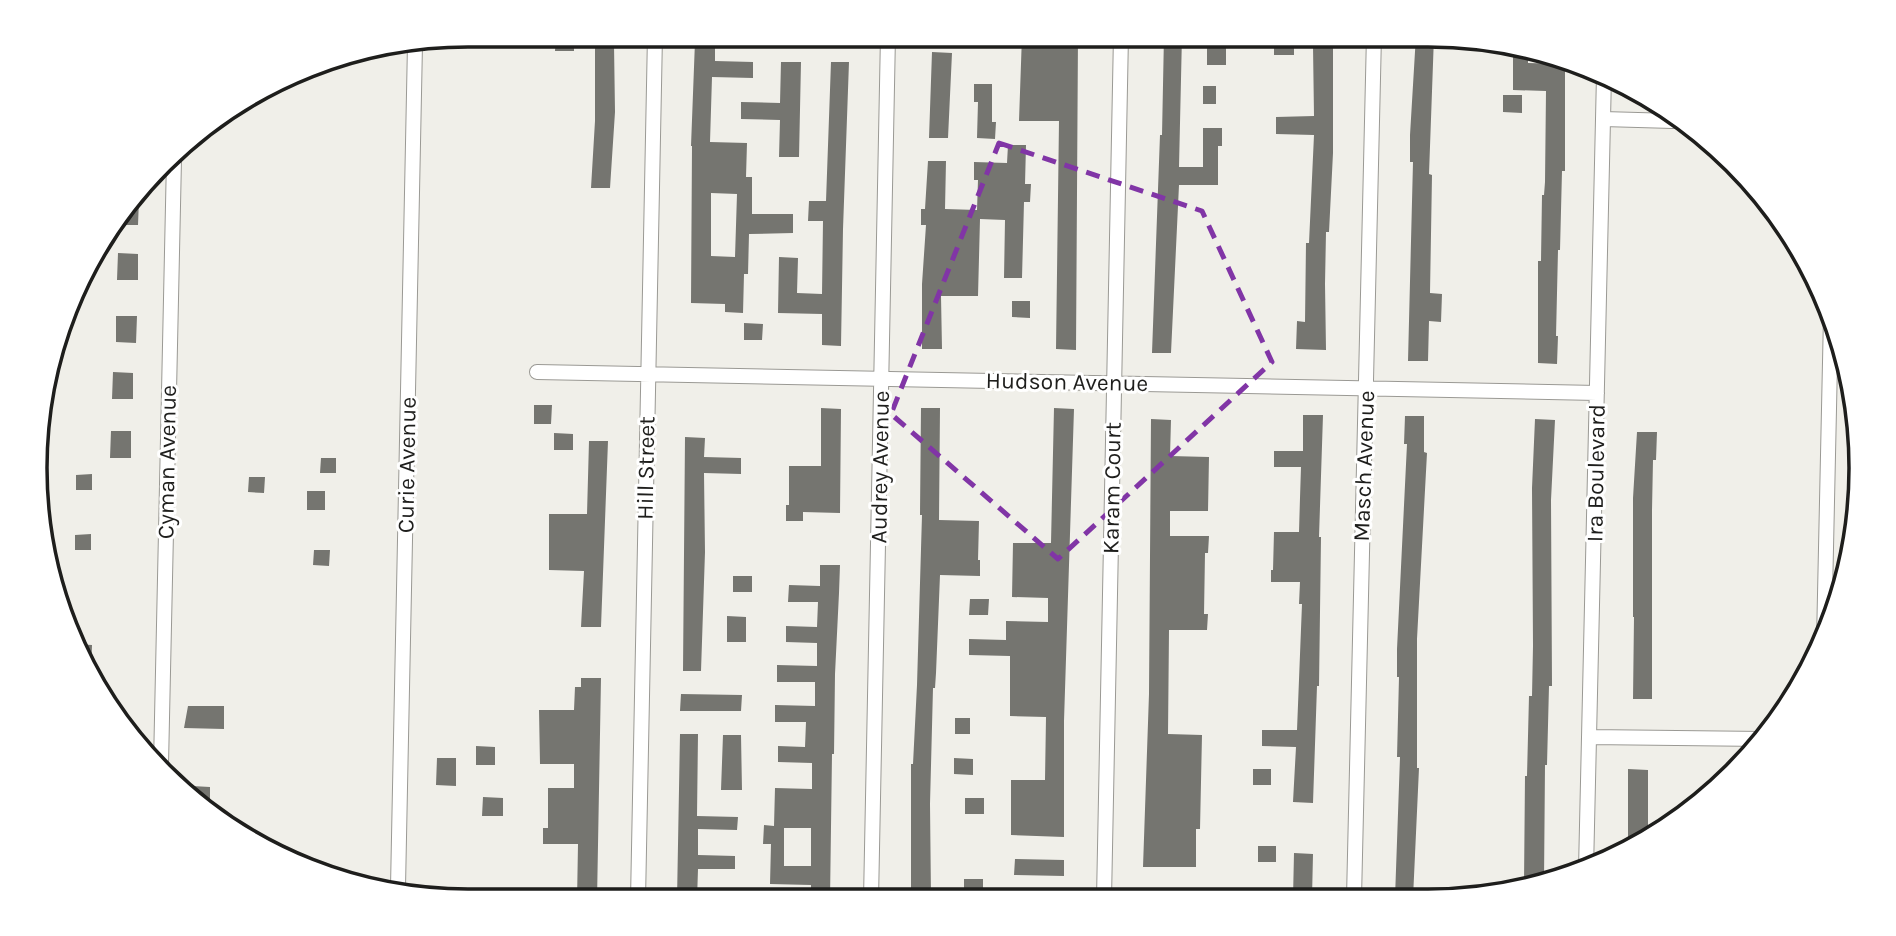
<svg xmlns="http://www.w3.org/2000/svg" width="1896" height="936" font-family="Karla,sans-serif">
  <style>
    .building { fill: #757570; fill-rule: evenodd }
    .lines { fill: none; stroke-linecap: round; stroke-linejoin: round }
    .street-casing { stroke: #9a9994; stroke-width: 16 }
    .street { stroke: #fff; stroke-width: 14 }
    .marked { fill: none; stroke: #8135a6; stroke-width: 5; stroke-dasharray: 14 9; stroke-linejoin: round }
    .labels { text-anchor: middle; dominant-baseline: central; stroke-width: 6; stroke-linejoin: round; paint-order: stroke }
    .street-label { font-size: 23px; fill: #1e1e1c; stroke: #fff }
    .rim { fill: none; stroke: #1e1e1c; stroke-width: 3.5 }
  </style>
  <rect width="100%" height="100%" fill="#f0efe9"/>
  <path class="building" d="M556 35H574V51H555Z
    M1022 35H1078L1076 350 1056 349 1059 121H1019Z
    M1164 35H1182L1179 167H1203V128H1222V146H1218V185H1179L1171 353H1152L1160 135H1162Z
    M1416 35 1434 36 1429 174 1432 175 1430 293 1442 294 1441 322 1429 321 1428 361H1408L1413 162H1410V135Z
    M1274 37H1294V55H1274Z
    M695 41H715V61L753 62V78L712 77 710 142 747 143 746 177H752V214H793V233L749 234 748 274H744L743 313 725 312V304L691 303 692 146H691ZM711 193 737 194 735 257 711 256Z
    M595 44H614L615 112 610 188H591L595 121Z
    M1313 46H1333V153L1329 232H1326L1325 284 1326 350 1296 349 1297 321 1305 322 1306 243H1309L1314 135 1276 134V117L1314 116Z
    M1207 48H1226V65H1207Z
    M932 52 952 53 948 138H929Z
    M1513 55 1528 56V63L1565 64V171H1562L1560 250H1558L1556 336H1558L1557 364 1538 363V261H1541L1542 195H1544L1545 182 1546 91 1513 90Z
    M781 62H801L799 157H779L780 120 741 119V102L780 103Z
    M831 62H849L843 229 841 346 822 345V314L778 313 779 257 798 258 797 293 822 294 823 221H808L809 201H826Z
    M974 84H992V122H996L995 139 977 138 978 102H974Z
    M1203 86H1216V104H1203Z
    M1503 95H1522V113L1503 112Z
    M1008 145H1026L1025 184H1031L1030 202H1024L1022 278H1004L1005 220 980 219 978 296H941L942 349H922V284L926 225H921V209H925L928 161H946L945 209 977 210 978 180H974V162L1007 163Z
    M139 199 138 225H116L130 209Z
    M118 253 138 254V280H117Z
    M1012 301H1030V318L1012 317Z
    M116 316H137L136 343 116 342Z
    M744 323 763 324 762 340H744Z
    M113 372 133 373V399H112Z
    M534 405H552L551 424H534Z
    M821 408 841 409 840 513 803 512V521H786V505H789V466H821Z
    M921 408H940L939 520 979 521 978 560H980V576L940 575 936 673 935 688H933L930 804 931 899H911V764H913L917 685 922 515H920Z
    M1054 408 1074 409 1064 721V837L1011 835V780H1045L1046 717 1010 716V656L969 655V639L1006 640V621L1048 622V598L1012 597 1013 543H1051Z
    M1303 415H1323L1319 537H1321L1319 686H1317L1313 803 1293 802 1296 747 1262 746V730H1297L1302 604H1299L1300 582H1271V570H1273L1274 532H1299L1300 498 1301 467H1274V451H1303Z
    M1405 416H1424V452L1427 453 1417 639V768H1419L1413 898H1395L1400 757H1397L1399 677H1397V649L1407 444H1404Z
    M1151 419 1171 420 1170 456 1209 457 1208 511H1170V536H1209L1208 553H1205L1204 614H1208L1207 630H1169L1168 734 1202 735 1200 829H1196V867H1143L1149 694Z
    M1535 419 1555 420 1551 500 1552 686H1549L1547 765H1545L1544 881 1538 883H1524L1525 776H1527L1529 696H1532L1533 646 1532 488Z
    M111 431H131V458H110Z
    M1637 432H1657L1656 460H1653L1652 510V699H1633L1634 617H1633V498Z
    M554 433 573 434V450H554Z
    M685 437 705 438 704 457 741 458V474L704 473 705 552 701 671H683Z
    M589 441H608L601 627H581L584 571 549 570V514H587Z
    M321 458H336V473H320Z
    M92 474V490H76V475Z
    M249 477H265L264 493 248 492Z
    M307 491H325V510H307Z
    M91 534V550H75V535Z
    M314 550H330L329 566 313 565Z
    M820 565H840L839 593 835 674 834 754H832L830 900H811V885L770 884 771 844H763L764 825 774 826 775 788 812 789V763L778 762V746L805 747 806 722H775V705L815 706V682H777V665L817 666V643L786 642V626L817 627 818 602H788L789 585 820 586ZM784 828H811V866H784Z
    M733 576H752V592H733Z
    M970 599H989L988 615H969Z
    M727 616 746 617V642H727Z
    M75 644 92 645 91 674 80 660Z
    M581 678H601L597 901H577L578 844H543V828H548V788H574V764H540L539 710H574L575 687H581Z
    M681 694 742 695 741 711H680Z
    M188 706H224V729L184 728Z
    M955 718H970V734H955Z
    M680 734H698L697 816 738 817 737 830 698 829V855L735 856V869H698L697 900H677Z
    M723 735H741L742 790H721Z
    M476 746 495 747V765H476Z
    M437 758H456V786L436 785Z
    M954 758 973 759V775L954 774Z
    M1253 769H1271V785H1253Z
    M1628 769 1648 770V837L1628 848Z
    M192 786 210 787V810L191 799Z
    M483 797 503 798V816H482Z
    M965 798H984V814H965Z
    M1258 846H1276V862H1258Z
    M1294 853 1313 854 1312 898H1293Z
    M1015 859 1064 860V876L1014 875Z
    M964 879H983V895H964Z"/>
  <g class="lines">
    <g class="street-casing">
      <path id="street" d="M1603 119 1673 121
        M537 372 1597 393
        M1824 641 1831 316
        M1589 737 1764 739
        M161 765 174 159
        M1586 870 1604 75
        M398 887 415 44
        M1354 898 1374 35
        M1104 899 1121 35
        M638 900 655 35
        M871 900 888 35"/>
    </g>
    <use href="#street" class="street"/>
  </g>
  <path class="marked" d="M999 143 1202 211 1272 362 1058 559 891 414Z"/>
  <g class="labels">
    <g class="street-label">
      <text transform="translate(1067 382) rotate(1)">Hudson Avenue</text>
      <text transform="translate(167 462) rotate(-89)">Cyman Avenue</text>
      <text transform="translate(407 465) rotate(-89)">Curie Avenue</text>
      <text transform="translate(1364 466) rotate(-88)">Masch Avenue</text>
      <text transform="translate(880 467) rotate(-89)">Audrey Avenue</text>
      <text transform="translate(646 468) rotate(-89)">Hill Street</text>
      <text transform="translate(1596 473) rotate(-89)">Ira Boulevard</text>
      <text transform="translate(1112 488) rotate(-89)">Karam Court</text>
    </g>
  </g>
  <path d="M0 0H1896V936H0ZM468 47H1428A421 421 0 0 1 1849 468V468A421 421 0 0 1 1428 889H468A421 421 0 0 1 47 468V468A421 421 0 0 1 468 47Z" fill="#fff" fill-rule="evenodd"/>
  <path class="rim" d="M468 47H1428A421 421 0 0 1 1849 468V468A421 421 0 0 1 1428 889H468A421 421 0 0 1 47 468V468A421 421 0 0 1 468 47Z"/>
</svg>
